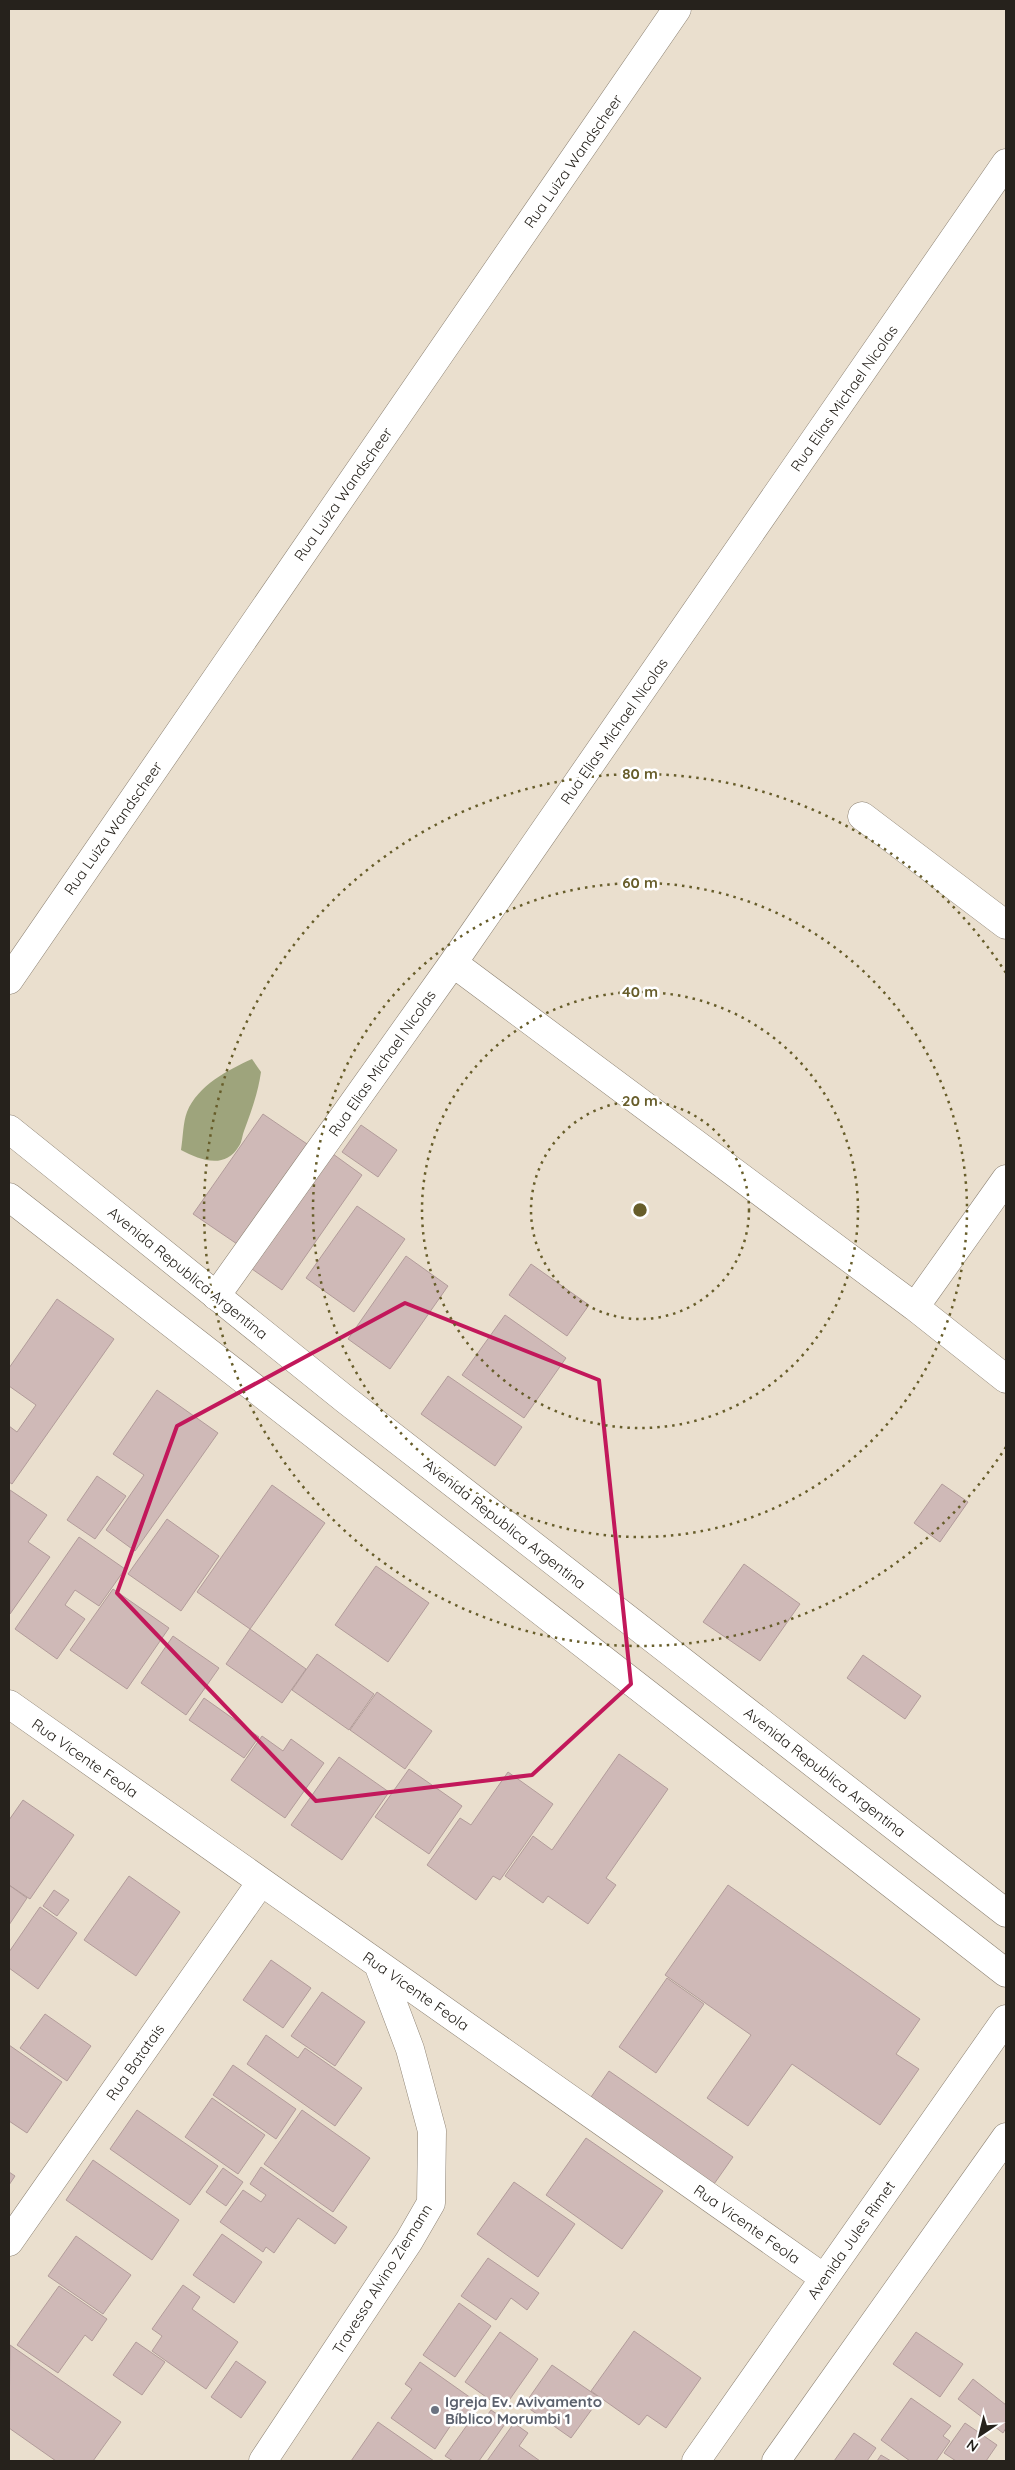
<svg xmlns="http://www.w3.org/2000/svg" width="1015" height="2470" font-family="Quicksand,sans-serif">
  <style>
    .forest { fill: #9ea47c }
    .building { fill: #cfb9b7; stroke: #b29c9a }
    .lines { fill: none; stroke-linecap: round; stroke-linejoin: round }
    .street-casing { stroke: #8d8273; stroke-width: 29 }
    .secondary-casing { stroke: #8d8273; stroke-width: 29 }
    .street { stroke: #fff; stroke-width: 28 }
    .secondary { stroke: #fff; stroke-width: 28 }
    .marked { fill: none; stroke: #c2185b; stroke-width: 4; stroke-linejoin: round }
    .ring { fill: none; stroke: #675d2a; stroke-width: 2.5; stroke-dasharray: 2.5 5 }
    .worship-dot { fill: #6b7280; stroke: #fff; stroke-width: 2 }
    .labels { text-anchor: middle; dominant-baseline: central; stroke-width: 5; stroke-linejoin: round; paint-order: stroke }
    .street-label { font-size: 15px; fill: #26221c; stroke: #fff }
    .worship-label { font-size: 15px; font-weight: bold; fill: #5b616d; stroke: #fff; text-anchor: start }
    .centre { fill: #675d2a; stroke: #fff; stroke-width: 2.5 }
    .ring-label { font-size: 15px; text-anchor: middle; font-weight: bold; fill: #675d2a; stroke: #fff; stroke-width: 5; stroke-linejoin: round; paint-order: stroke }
  </style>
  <rect width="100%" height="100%" fill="#eadfce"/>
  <path class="forest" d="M252 1059 261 1072C258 1093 251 1112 244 1131 242 1136 242 1142 239 1146 225 1170 200 1160 181 1150 183 1138 183 1122 187 1112 198 1085 228 1070 252 1059Z"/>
  <path class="building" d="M263 1114 310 1146 240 1246 193 1214Z
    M361 1125 397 1150 378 1177 342 1152Z
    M333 1154 362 1175 282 1290 252 1269Z
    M357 1206 405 1239 354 1312 306 1278Z
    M406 1256 448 1286 390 1369 348 1339Z
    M531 1264 589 1305 567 1336 509 1295Z
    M57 1299 114 1339 12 1484 9 1482V1426L17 1432 36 1405 9 1386V1368Z
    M505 1315 566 1358 524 1418 462 1375Z
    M448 1376 522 1427 495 1466 421 1414Z
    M157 1390 218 1433 135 1551 106 1530 144 1475 113 1454Z
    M97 1476 126 1496 95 1539 67 1520Z
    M942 1484 968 1502 940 1542 914 1523Z
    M272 1485 325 1523 250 1629 197 1592Z
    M10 1490 47 1515 28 1542 50 1557 10 1614Z
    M167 1519 219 1556 181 1611 128 1574Z
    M79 1537 125 1569 99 1606 75 1590 65 1605 85 1619 57 1659 15 1629Z
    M744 1564 800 1604 760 1661 703 1622Z
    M376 1566 429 1603 388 1662 335 1625Z
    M113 1589 169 1628 127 1689 70 1650Z
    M250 1629 306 1669 282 1703 226 1664Z
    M173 1636 219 1668 186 1715 141 1683Z
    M317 1654 374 1694 349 1730 292 1690Z
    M863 1655 921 1696 905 1719 847 1678Z
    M377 1692 432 1731 405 1769 350 1730Z
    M204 1698 259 1737 244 1758 189 1720Z
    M262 1736 283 1751 291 1739 324 1763 285 1818 231 1780Z
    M619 1754 668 1789 606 1878 616 1885 588 1924 548 1896 543 1903 505 1876 533 1836 552 1850Z
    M339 1757 389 1792 342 1860 291 1825Z
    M409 1769 462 1806 429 1854 375 1817Z
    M508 1772 553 1804 500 1880 493 1876 476 1900 427 1865 460 1818 471 1825Z
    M23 1800 74 1835 30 1899 9 1885V1820Z
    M129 1876 180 1912 136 1976 84 1940Z
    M9 1885 27 1898 9 1925Z
    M728 1885 920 2019 896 2054 919 2069 880 2125 792 2064 748 2126 707 2098 751 2035 665 1975Z
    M54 1890 69 1900 57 1916 43 1906Z
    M40 1907 77 1933 38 1989 9 1968V1952Z
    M271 1960 311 1988 283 2028 243 2000Z
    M667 1978 704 2004 656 2073 619 2047Z
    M322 1992 365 2022 335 2066 291 2036Z
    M45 2014 91 2046 67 2081 20 2048Z
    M266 2035 298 2058 305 2048 362 2088 335 2126 247 2064Z
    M9 2045 62 2082 27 2133 9 2121Z
    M233 2065 296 2109 276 2139 213 2095Z
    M609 2071 733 2157 714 2184 591 2097Z
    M212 2098 265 2135 238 2174 185 2137Z
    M137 2110 218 2166 190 2205 110 2149Z
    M302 2110 370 2158 333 2212 264 2164Z
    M586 2138 663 2191 622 2249 546 2195Z
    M93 2160 179 2220 152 2260 66 2200Z
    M261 2167 347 2227 335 2244 298 2218 274 2253 266 2247 263 2252 220 2222 243 2190 261 2202 266 2195 250 2184Z
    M223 2168 243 2182 226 2206 206 2192Z
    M9 2172 15 2176 9 2185Z
    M514 2182 575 2224 538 2277 477 2234Z
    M222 2234 262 2262 234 2303 193 2275Z
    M76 2236 131 2275 103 2314 48 2276Z
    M488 2258 539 2293 527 2310 511 2298 496 2320 461 2296Z
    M183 2285 200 2297 192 2309 238 2342 206 2389 152 2351 162 2336 152 2329Z
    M59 2286 107 2319 92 2341 85 2335 58 2373 17 2345Z
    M459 2303 491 2326 455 2377 423 2355Z
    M634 2331 701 2378 666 2428 647 2415 639 2425 591 2391Z
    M500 2332 538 2359 503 2409 465 2382Z
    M916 2332 963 2364 940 2397 893 2364Z
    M136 2342 165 2362 142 2395 113 2375Z
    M10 2345 121 2422 93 2461H56L9 2428Z
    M236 2361 266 2382 241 2418 211 2397Z
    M420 2362 478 2403 463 2425 455 2419 435 2449 391 2418 412 2389 405 2384Z
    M552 2365 600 2398 571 2438 524 2405Z
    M973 2379 1006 2405V2428L1003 2433 958 2399Z
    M911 2398 951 2426 943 2436 950 2441 936 2461H910L881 2440Z
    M491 2410 507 2421 479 2461H453L445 2456 470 2421 479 2427Z
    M378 2422 434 2461H351Z
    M514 2423 528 2433 519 2446 540 2461H487Z
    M965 2423 997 2445 986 2461H956L944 2453Z
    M854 2433 876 2448 867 2461H834Z
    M881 2455 891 2461H877Z"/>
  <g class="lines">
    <g class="street-casing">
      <path id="street" d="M862 816 1006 925
        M453 963 915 1307 1006 1379
        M216 1296 453 963 1006 163
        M915 1307 1006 1179
        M9 1704 824 2278
        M9 2242 261 1882
        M263 2461 409 2241 431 2203 432 2131 410 2049 378 1964"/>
    </g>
    <g class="secondary-casing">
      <path id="secondary" d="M9 980 677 9
        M9 1129 346 1400 1006 1913
        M9 1197 1006 1973
        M696 2461 1006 2019
        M776 2461 1006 2137"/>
    </g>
    <use href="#street" class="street"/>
    <use href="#secondary" class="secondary"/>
  </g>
  <path class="marked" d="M405 1303 599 1380 631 1684 532 1775 316 1801 117 1593 177 1426Z"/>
  <g class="ring">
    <circle cx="640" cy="1210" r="109"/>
    <circle cx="640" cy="1210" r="218"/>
    <circle cx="640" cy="1210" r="327"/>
    <path d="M1006 1447A436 436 0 1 1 1006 973"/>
  </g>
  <circle class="worship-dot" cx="435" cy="2410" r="5"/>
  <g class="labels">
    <g class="street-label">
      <text transform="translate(573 161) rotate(-55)">Rua Luiza Wandscheer</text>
      <text transform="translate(844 398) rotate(-55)">Rua Elias Michael Nicolas</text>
      <text transform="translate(343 494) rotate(-55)">Rua Luiza Wandscheer</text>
      <text transform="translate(614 731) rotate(-55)">Rua Elias Michael Nicolas</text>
      <text transform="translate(113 828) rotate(-55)">Rua Luiza Wandscheer</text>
      <text transform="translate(382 1063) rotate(-55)">Rua Elias Michael Nicolas</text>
      <text transform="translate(188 1273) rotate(39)">Avenida Republica Argentina</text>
      <text transform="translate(505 1524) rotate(38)">Avenida Republica Argentina</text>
      <text transform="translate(85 1758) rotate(35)">Rua Vicente Feola</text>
      <text transform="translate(825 1772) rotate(38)">Avenida Republica Argentina</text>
      <text transform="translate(416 1991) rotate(35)">Rua Vicente Feola</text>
      <text transform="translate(135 2062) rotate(-55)">Rua Batatais</text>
      <text transform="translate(747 2224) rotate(35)">Rua Vicente Feola</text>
      <text transform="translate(851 2240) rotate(-55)">Avenida Jules Rimet</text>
      <text transform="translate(382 2279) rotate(-58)">Travessa Alvino Ziemann</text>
    </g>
    <g class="worship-label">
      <text x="445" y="2401">Igreja Ev. Avivamento<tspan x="445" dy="17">Bíblico Morumbi 1</tspan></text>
    </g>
  </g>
  <circle cx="640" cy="1210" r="8" class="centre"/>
  <g class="ring-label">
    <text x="640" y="779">80 m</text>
    <text x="640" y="888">60 m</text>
    <text x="640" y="997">40 m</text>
    <text x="640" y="1106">20 m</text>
  </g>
  <rect width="1015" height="2470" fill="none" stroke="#26221c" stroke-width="20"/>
  <g transform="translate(980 2435) rotate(215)" stroke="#ffffff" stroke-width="4" paint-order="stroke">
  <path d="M0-4L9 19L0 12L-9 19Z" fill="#26221c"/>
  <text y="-8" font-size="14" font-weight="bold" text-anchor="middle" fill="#26221c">N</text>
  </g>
</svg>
